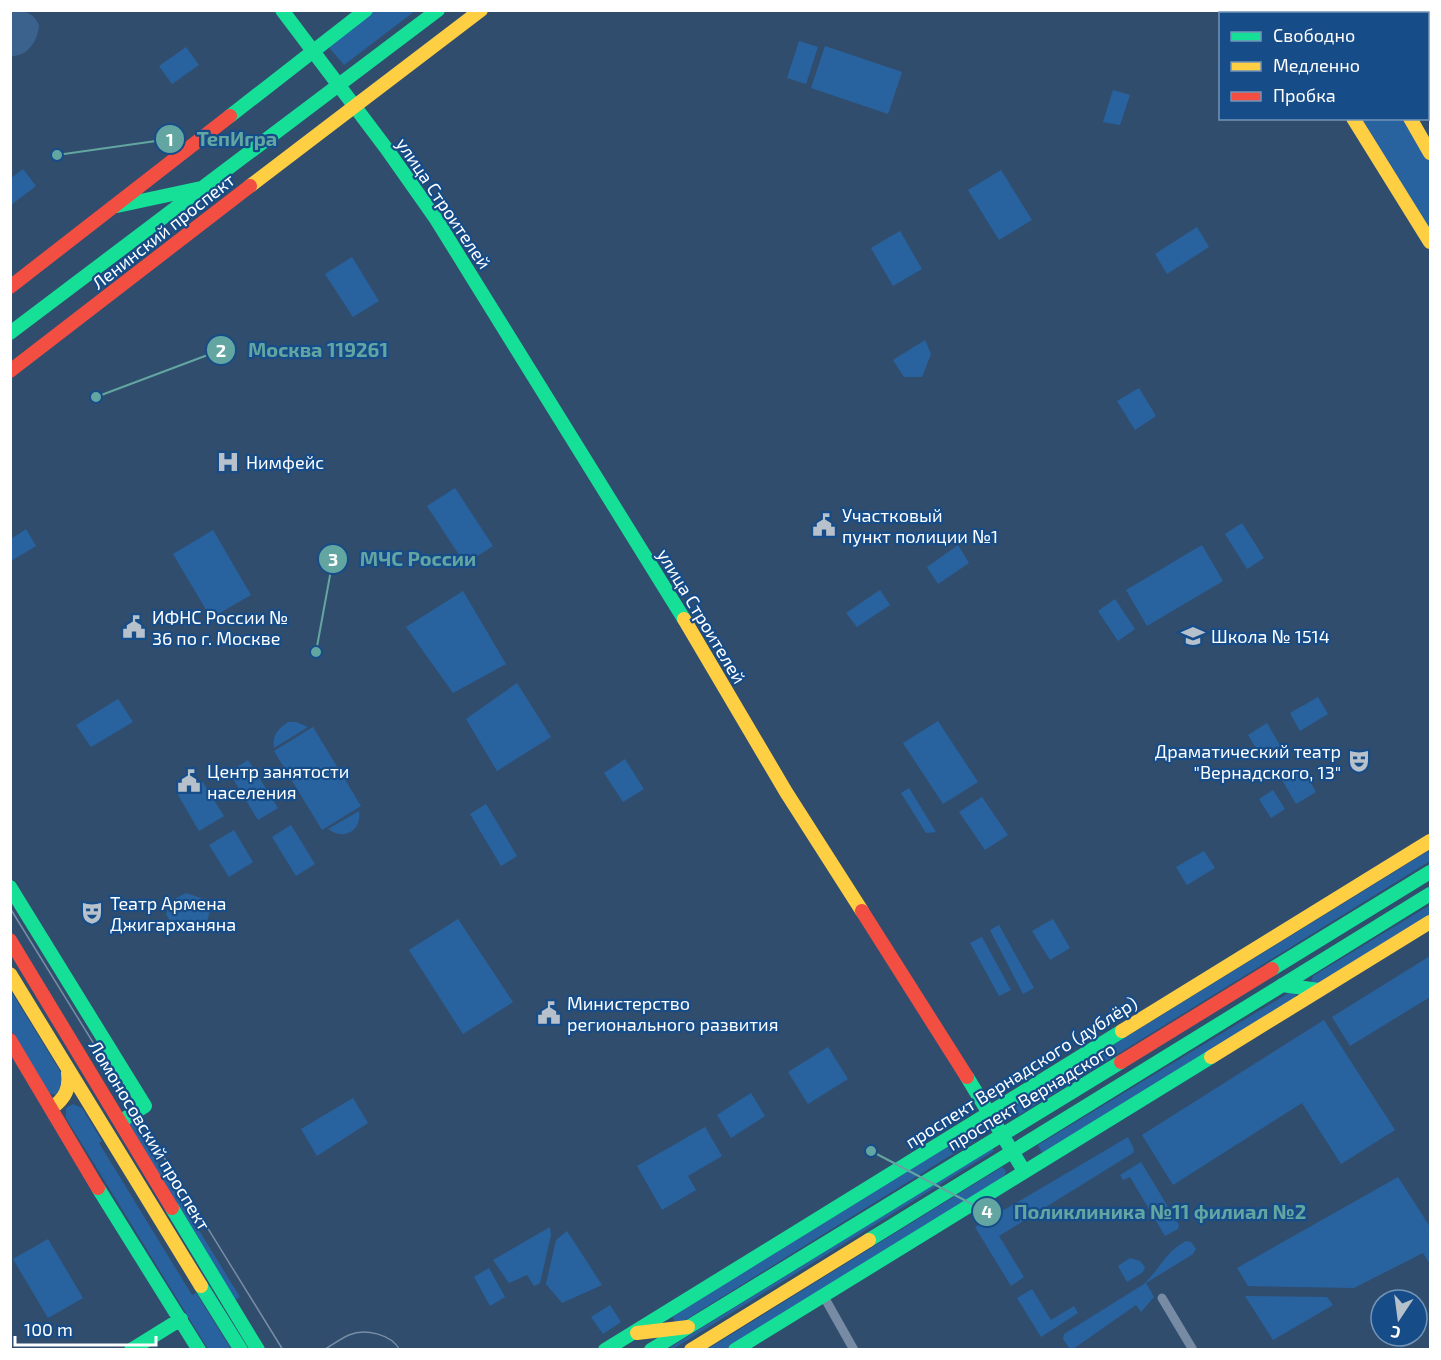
<svg xmlns="http://www.w3.org/2000/svg" width="1441" height="1360" font-family="'Exo 2',sans-serif">
  <style>
    .green { fill: #29639f }
    .water { fill: #3b628d }
    .lines { fill: none; stroke-linecap: round; stroke-linejoin: round }
    .street { stroke: #778ca4; stroke-width: 9 }
    .fast { stroke: #16e098; stroke-width: 14 }
    .slow { stroke: #ffcf43; stroke-width: 14 }
    .jam { stroke: #f24e42; stroke-width: 14 }
    .tram { stroke: #788da3; stroke-width: 1.5 }
    .labels { text-anchor: middle; dominant-baseline: central; stroke-width: 4.5; stroke-linejoin: round; paint-order: stroke }
    .street-label { font-size: 18px; fill: #fff; stroke: #164c88 }
    .poi-label { font-size: 18px; fill: #fff; stroke: #164c88; text-anchor: start }
    .leader { fill: none; stroke: #63a6a1; stroke-width: 2 }
    .callout-dot { fill: #63a6a1; stroke: #164c88; stroke-width: 2 }
    .mark-label { font-size: 18px; text-anchor: middle; font-weight: bold; fill: #fff }
    .callout-label { font-size: 20px; text-anchor: middle; font-weight: bold; fill: #63a6a1; stroke: #164c88; stroke-width: 4.5; stroke-linejoin: round; paint-order: stroke }
  </style>
  <rect width="100%" height="100%" fill="#304d6e"/>
  <path class="green" d="M373 11H415L344 65 327 45Z
    M799 41 818 47 806 84 787 78Z
    M825 46 902 72 888 114 811 88Z
    M186 47 199 65 172 84 159 66Z
    M1113 90 1130 95 1120 125 1103 122Z
    M1359 119H1406L1430 159V234Z
    M23 169 36 186 11 205V178Z
    M1001 170 1032 220 999 240 968 190Z
    M1197 227 1209 247 1167 274 1155 254Z
    M900 231 922 269 893 286 871 248Z
    M352 257 379 301 353 317 325 274Z
    M925 340 931 354 922 377H904L893 360Z
    M1139 388 1156 416 1135 430 1117 401Z
    M455 488 493 546 465 564 427 506Z
    M1242 523 1264 558 1247 569 1225 534Z
    M26 529 36 546 11 561V539Z
    M213 530 251 595 211 618 173 554Z
    M958 545 969 563 938 584 927 567Z
    M1202 545 1223 581 1147 626 1126 590Z
    M880 590 890 605 857 627 846 613Z
    M463 591 506 664 453 693 406 627Z
    M1115 599 1135 629 1118 641 1098 611Z
    M517 683 551 737 497 771 466 719Z
    M1318 697 1328 714 1300 731 1290 713Z
    M118 699 133 722 91 747 76 725Z
    M938 721 978 782 943 804 903 743Z
    M288 722H296L308 727 274 748C272 735 278 729 288 722Z
    M1267 723 1281 747 1262 758 1248 735Z
    M313 727 361 806 322 830 274 751Z
    M625 759 644 789 623 802 604 773Z
    M248 760 278 808 258 820 229 772Z
    M1302 768 1316 792 1296 804 1282 780Z
    M202 781 224 816 199 831 178 795Z
    M909 788 936 832 926 833 901 793Z
    M1273 790 1285 809 1271 818 1259 799Z
    M982 797 1008 835 985 850 959 812Z
    M486 804 517 856 501 866 470 814Z
    M359 811C362 831 344 841 328 829Z
    M291 825 315 864 296 876 272 837Z
    M234 830 253 862 229 877 209 845Z
    M1430 850V861L1019 1115 1014 1106Z
    M1204 851 1215 868 1187 885 1176 867Z
    M186 893 201 898 210 911 206 925 191 933 173 926 166 914 171 901Z
    M1430 905V915L1317 984 1311 983 1313 976Z
    M458 919 513 1002 463 1034 409 950Z
    M1053 919 1070 948 1050 960 1032 931Z
    M999 925 1034 988 1023 994 990 930Z
    M982 937 1011 990 999 996 970 943Z
    M1430 956V997L1350 1046 1332 1017Z
    M11 991 66 1081 59 1096 49 1093 11 1030Z
    M1290 992 1296 993 1295 999 1042 1153 1038 1145Z
    M1324 1020 1395 1130 1341 1164 1302 1103 1173 1185 1142 1135Z
    M828 1047 848 1079 808 1104 788 1072Z
    M751 1093 765 1116 731 1138 717 1115Z
    M353 1098 368 1123 317 1156 301 1129Z
    M73 1104 82 1108 102 1141 99 1143 192 1295 196 1293 231 1349H208L66 1118V1108Z
    M130 1118 240 1297 235 1300 126 1120Z
    M705 1127 722 1156 688 1176 696 1190 662 1210 637 1166Z
    M976 1129 981 1132 977 1139 677 1325 672 1316Z
    M1128 1137 1134 1149 1133 1153 999 1236 1024 1277 1011 1286 975 1227Z
    M992 1148 994 1151 673 1349 666 1350Z
    M1141 1162 1179 1225 1178 1229 1165 1236 1130 1177 1123 1180 1120 1175Z
    M1002 1167 1006 1171 1004 1177 725 1349 706 1350Z
    M1398 1177 1430 1227V1264L1423 1253 1354 1288 1248 1286 1237 1268Z
    M550 1227 551 1235 540 1283 534 1286 527 1275 509 1283 493 1260Z
    M567 1231 602 1285 562 1303 546 1284 556 1240Z
    M48 1239 83 1298 48 1318 13 1259Z
    M1186 1241 1191 1242 1196 1249 1193 1254 1146 1283 1154 1297 1141 1312 1136 1305 1073 1349H1070L1063 1339 1064 1334 1144 1284C1160 1269 1165 1252 1186 1241Z
    M1130 1258 1140 1261 1145 1267 1143 1272 1127 1282 1118 1266Z
    M489 1268 505 1297 490 1306 474 1277Z
    M1032 1289 1051 1320 1074 1306 1078 1313 1041 1337 1017 1298Z
    M1245 1296 1327 1297 1333 1305 1273 1340Z
    M610 1305 621 1322 603 1334 591 1317Z"/>
  <path class="water" d="M10 11C24 10 33 12 39 25 38 41 27 57 11 56Z"/>
  <g class="lines">
    <path class="street" d="M823 1295 854 1350
      M1162 1298 1193 1350"/>
    <path class="fast" d="M282 10 386 148 436 219 684 619
      M1286 10 1288 14
      M1344 10 1346 14
      M230 116 366 10
      M117 206 201 188
      M10 333 438 10
      M10 887 145 1106 121 1121
      M1272 969 1430 872
      M1282 985 1319 990
      M967 1077 1024 1171
      M98 1188 199 1350
      M172 1208 258 1350
      M869 1240 1430 894
      M201 1286 241 1350
      M131 1350 181 1319
      M605 1350 1122 1031
      M651 1350 1121 1062
      M735 1350 1211 1057"/>
    <path class="slow" d="M1353 118 1430 242
      M1410 118 1430 153
      M250 186 481 10
      M684 619 786 792 862 911
      M10 974 201 1286
      M1122 1031 1430 841
      M1211 1057 1430 922
      M52 1108C65 1098 70 1089 68 1073
      M637 1333 688 1327
      M691 1350 869 1240"/>
    <path class="jam" d="M10 287 230 116
      M10 371 250 186
      M862 911 967 1077
      M10 940 172 1208
      M10 1040 98 1188
      M1121 1062 1272 969"/>
    <path class="tram" d="M10 908 283 1350
      M324 1350C332 1345 340 1339 349 1335 365 1328 391 1334 400 1350"/>
  </g>
  <defs>
    <g id="hospital-bare" transform="scale(1.8)"><path d="M-5-5h3v3.5h4V-5h3V5h-3V1.5h-4V5h-3Z" fill="#b7c1cc" stroke="#164c88" stroke-width="2.5" paint-order="stroke"/></g>
    <g id="civic-bare" transform="scale(1.8)"><path d="M-.6-6.5H3V-4.5H.6V-3L4-1V1h2V6H-6V1h2V-1L-.6-3ZM-1.2 2.5V6h2.4V2.5Z" fill="#b7c1cc" stroke="#164c88" stroke-width="2.5" paint-order="stroke"/></g>
    <g id="school-bare" transform="scale(1.8)"><path d="M0-5L7-2L0 1L-7-2ZM-4 1L0 2.5L4 1V4Q0 6-4 4Z" fill="#b7c1cc" stroke="#164c88" stroke-width="2.5" paint-order="stroke"/></g>
    <g id="theatre-bare" transform="scale(1.8)"><path d="M-5-5.5Q0-4 5-5.5V0Q5 5 0 6Q-5 5-5 0ZM-3.3-2.5H-1v1.5H-3.3ZM1-2.5H3.3v1.5H1ZM-2.8 1Q0 5.5 2.8 1Z" fill="#b7c1cc" stroke="#164c88" stroke-width="2.5" paint-order="stroke"/></g>
  </defs>
  <g fill-rule="evenodd">
    <use href="#hospital-bare" x="228" y="462"/>
    <use href="#civic-bare" x="824" y="525"/>
    <use href="#civic-bare" x="134" y="627"/>
    <use href="#school-bare" x="1193" y="636"/>
    <use href="#theatre-bare" x="1359" y="761"/>
    <use href="#civic-bare" x="189" y="781"/>
    <use href="#theatre-bare" x="92" y="913"/>
    <use href="#civic-bare" x="549" y="1013"/>
  </g>
  <g class="labels">
    <g class="street-label">
      <text transform="translate(444 203) rotate(56)">улица Строителей</text>
      <text transform="translate(163 231) rotate(-38)">Ленинский проспект</text>
      <text transform="translate(702 616) rotate(59)">улица Строителей</text>
      <text transform="translate(1021 1072) rotate(-32)">проспект Вернадского (дублёр)</text>
      <text transform="translate(1031 1096) rotate(-31)">проспект Вернадского</text>
      <text transform="translate(150 1135) rotate(59)">Ломоносовский проспект</text>
    </g>
    <g class="poi-label">
      <text x="246" y="462">Нимфейс</text>
      <text x="842" y="515">Участковый<tspan x="842" dy="21">пункт полиции №1</tspan></text>
      <text x="152" y="617">ИФНС России №<tspan x="152" dy="21">36 по г. Москве</tspan></text>
      <text x="1211" y="636">Школа № 1514</text>
      <text x="1341" y="751" text-anchor="end">Драматический театр<tspan x="1341" dy="21">"Вернадского, 13"</tspan></text>
      <text x="207" y="771">Центр занятости<tspan x="207" dy="21">населения</tspan></text>
      <text x="110" y="903">Театр Армена<tspan x="110" dy="21">Джигарханяна</tspan></text>
      <text x="567" y="1003">Министерство<tspan x="567" dy="21">регионального развития</tspan></text>
    </g>
  </g>
  <path class="leader" d="M57 155L170 139M96 397L221 350M316 652L333 559M871 1151L987 1212"/>
  <g class="callout-dot">
    <circle cx="57" cy="155" r="6"/>
    <circle cx="96" cy="397" r="6"/>
    <circle cx="316" cy="652" r="6"/>
    <circle cx="871" cy="1151" r="6"/>
    <circle cx="170" cy="139" r="15"/>
    <circle cx="221" cy="350" r="15"/>
    <circle cx="333" cy="559" r="15"/>
    <circle cx="987" cy="1212" r="15"/>
  </g>
  <g class="mark-label">
    <text x="170" y="146">1</text>
    <text x="221" y="357">2</text>
    <text x="333" y="566">3</text>
    <text x="987" y="1218">4</text>
  </g>
  <g class="callout-label">
    <text x="237" y="146">ТепИгра</text>
    <text x="318" y="357">Москва 119261</text>
    <text x="418" y="566">МЧС России</text>
    <text x="1160" y="1219">Поликлиника №11 филиал №2</text>
  </g>
  <rect width="1441" height="1360" fill="none" stroke="#ffffff" stroke-width="24"/>
  <rect x="1219" y="12" width="210" height="108" fill="#164c88" stroke="#7394b8" stroke-width="1.5"/>
  <rect x="1231" y="32" width="30" height="9" fill="#16e098" stroke="#7394b8" stroke-width="1.5"/>
  <text x="1273" y="42" font-size="18" fill="#ffffff">Свободно</text>
  <rect x="1231" y="62" width="30" height="9" fill="#ffcf43" stroke="#7394b8" stroke-width="1.5"/>
  <text x="1273" y="72" font-size="18" fill="#ffffff">Медленно</text>
  <rect x="1231" y="92" width="30" height="9" fill="#f24e42" stroke="#7394b8" stroke-width="1.5"/>
  <text x="1273" y="102" font-size="18" fill="#ffffff">Пробка</text>
  <g transform="translate(1399 1318) rotate(193)"><circle r="28" fill="#164c88" stroke="#7394b8" stroke-width="1.5"/>
  <path d="M0-4.5L10 22L0 15L-10 22Z" fill="#b7c1cc"/>
  <text y="-9" font-size="16" font-weight="bold" text-anchor="middle" fill="#ffffff">С</text>
  </g>
  <path d="M15 1336v9h141v-9" fill="none" stroke="#ffffff" stroke-width="3"/>
  <text x="24" y="1336" font-size="18" fill="#ffffff" stroke="#164c88" stroke-width="4.5" paint-order="stroke">100 m</text>
</svg>
